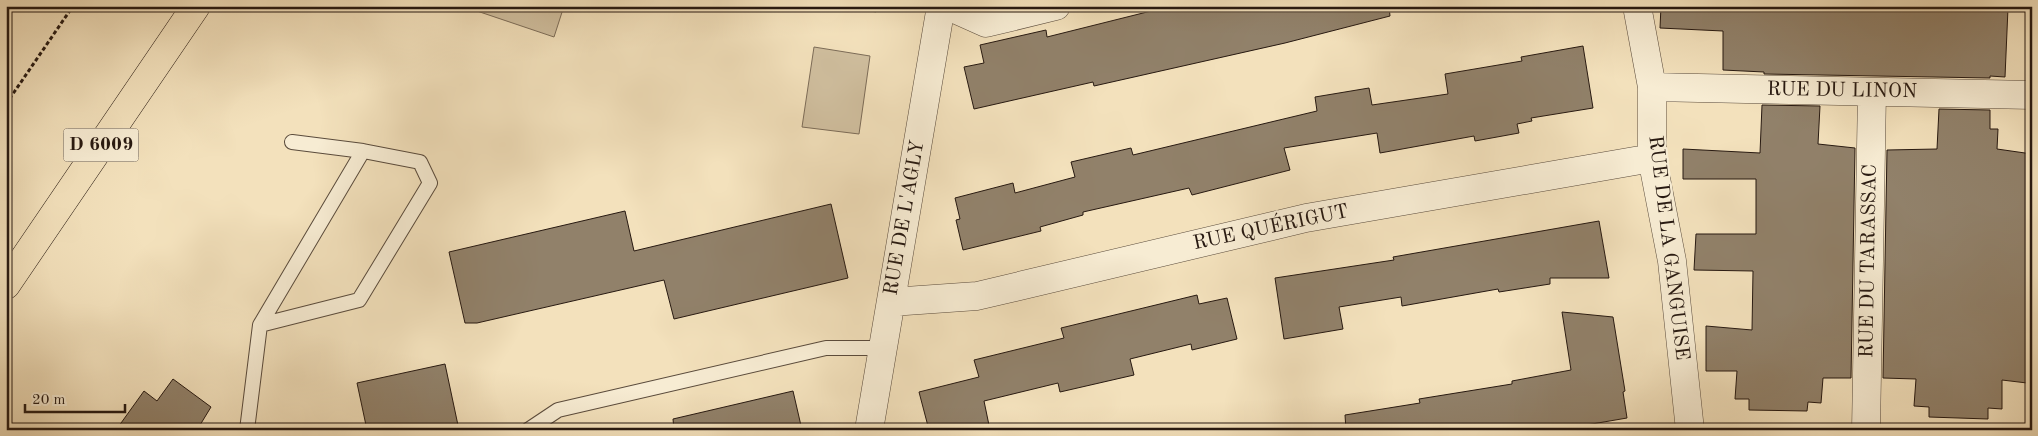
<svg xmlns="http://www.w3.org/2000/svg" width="2038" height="436" font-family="'Old Standard TT',serif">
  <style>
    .green { fill: #d0bf9f; stroke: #7c6c58 }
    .building { fill: #91816a; stroke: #271911 }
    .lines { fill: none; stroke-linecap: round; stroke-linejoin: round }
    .service-casing { stroke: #5a4b3c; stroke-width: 16 }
    .minor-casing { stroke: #5a4b3c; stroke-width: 29 }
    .primary-casing { stroke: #271911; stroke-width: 29 }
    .path { stroke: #271911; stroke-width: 3; stroke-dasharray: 4 2.5; stroke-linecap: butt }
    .service { stroke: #f7ecd3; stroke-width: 14 }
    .minor { stroke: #f7ecd3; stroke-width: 28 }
    .primary { stroke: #f3e1bc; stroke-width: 28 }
    .labels { text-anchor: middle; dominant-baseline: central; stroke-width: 4.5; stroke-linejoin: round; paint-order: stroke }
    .shield { fill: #f7ecd3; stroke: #65584b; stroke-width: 1 }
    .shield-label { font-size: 19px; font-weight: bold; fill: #271911 }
    .street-label { font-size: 20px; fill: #271911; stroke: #f7ecd3 }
  </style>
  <rect width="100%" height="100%" fill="#f3e1bc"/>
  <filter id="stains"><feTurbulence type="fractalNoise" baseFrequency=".004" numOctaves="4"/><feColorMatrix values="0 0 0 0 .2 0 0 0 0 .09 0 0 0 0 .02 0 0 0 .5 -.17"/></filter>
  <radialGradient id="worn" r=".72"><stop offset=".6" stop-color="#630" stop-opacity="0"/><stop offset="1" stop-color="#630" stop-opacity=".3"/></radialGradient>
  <path class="green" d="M472 6H564L554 37 471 9Z
    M840 6H876V12Z
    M814 47 870 56 859 134 802 127Z"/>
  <path class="building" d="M1171 6H1389L1390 16 1285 43 1094 86 1093 82 974 109 964 67 984 63 980 45 1046 30 1047 37Z
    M1661 6H1992L2008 8 2005 77 1990 76V78L1764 74V72L1723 70V31L1660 28Z
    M1583 46 1593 108 1531 118 1532 121 1517 124 1519 133 1475 141 1474 136 1380 153 1377 133 1284 148 1290 170 1192 195 1189 188 1083 212V215L1040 227 1041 231 963 250 956 220 960 219 955 198 1013 183 1015 193 1075 177 1071 162 1131 148 1133 155 1317 111 1315 97 1369 88 1372 105 1448 94 1445 74 1522 61 1521 57Z
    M1762 105 1820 106 1818 144 1855 148 1851 378H1823L1821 403 1808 402 1807 411 1749 410V399H1735L1737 371H1706V326L1752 330 1753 271 1694 270 1696 234H1756V179H1683V149L1760 153Z
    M1939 109 1990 110V129H1998L1997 149 2032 154V329L2027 383 2002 380V409L1988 408V419L1929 417V407L1914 406 1916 379 1883 378 1887 150 1937 149Z
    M831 204 848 278 674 319 664 280 477 323H465L449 252 625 211 634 251Z
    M1599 221 1609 278H1550V284L1499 292 1498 289 1402 306 1401 297 1339 307 1343 329 1284 339 1275 278 1394 260 1393 257Z
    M1197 295 1199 304 1227 298 1237 339 1192 350 1191 344 1130 359 1134 375 1060 392 1058 383 984 401 990 430H929L919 392 979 377 974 360 1064 338 1061 328Z
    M1562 312 1613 317 1625 391 1623 392 1627 418 1557 430H1346L1345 415 1420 403 1419 399 1512 384V381L1571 370Z
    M445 364 459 430H367L357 383Z
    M173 379 211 407 197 430H116L144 391 157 401Z
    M793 391 802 430H674L673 419Z"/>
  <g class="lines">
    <g class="service-casing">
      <path id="service" d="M260 325 359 300 430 183 420 162 363 151 292 142
        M247 430 260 325 363 151
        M528 430 558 410 826 348H884"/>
    </g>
    <g class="minor-casing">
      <path id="minor" d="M948 6 986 23 1056 6
        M1637 6 1652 87V158L1672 261 1690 430
        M1652 87 2032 95
        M891 302 977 296 1306 218 1652 158
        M869 430 941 6
        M1866 430 1872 92"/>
    </g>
    <g class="primary-casing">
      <path id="primary" d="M6 285 196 6"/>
    </g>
    <path class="path" d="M6 104 73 6"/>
    <use href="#service" class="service"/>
    <use href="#minor" class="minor"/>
    <use href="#primary" class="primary"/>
  </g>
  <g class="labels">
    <rect class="shield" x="63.5" y="128.5" width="75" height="33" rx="4"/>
    <g class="shield-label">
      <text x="101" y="145">D 6009</text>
    </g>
    <g class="street-label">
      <text transform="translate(1842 91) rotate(1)">RUE DU LINON</text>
      <text transform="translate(905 218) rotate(-80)">RUE DE L'AGLY</text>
      <text transform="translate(1271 228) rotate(-12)">RUE QUÉRIGUT</text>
      <text transform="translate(1668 248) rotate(83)">RUE DE LA GANGUISE</text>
      <text transform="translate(1869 261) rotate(-89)">RUE DU TARASSAC</text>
    </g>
  </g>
  <rect width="2038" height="436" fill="none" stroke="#f3e1bc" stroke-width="25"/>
  <rect x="8" y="8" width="2023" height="421" fill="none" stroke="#271911" stroke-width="2.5"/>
  <rect x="12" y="12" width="2013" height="411" fill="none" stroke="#271911"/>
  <path d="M25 404v8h100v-8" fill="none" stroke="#271911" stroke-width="2.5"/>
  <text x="32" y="404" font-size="15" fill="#271911" stroke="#f7ecd3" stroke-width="4" paint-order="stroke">20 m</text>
  <rect width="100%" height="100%" filter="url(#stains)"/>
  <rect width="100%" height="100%" fill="url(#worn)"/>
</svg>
